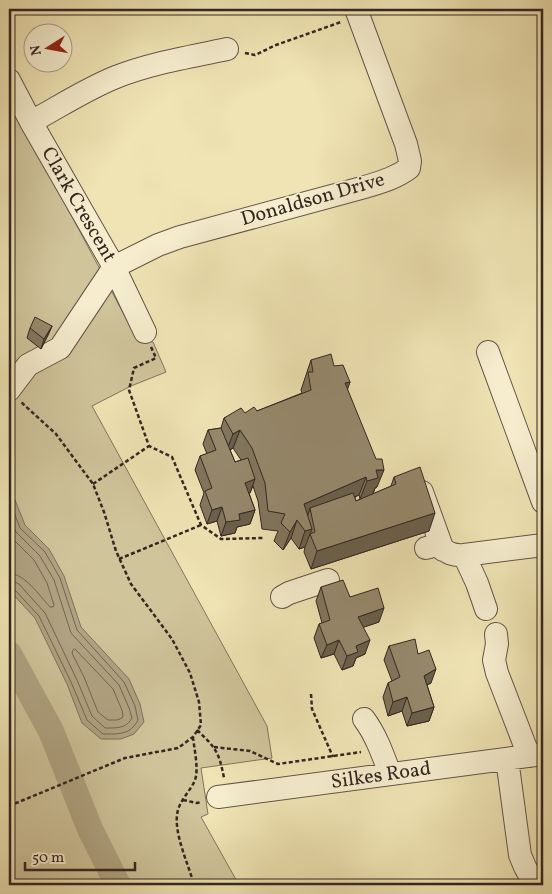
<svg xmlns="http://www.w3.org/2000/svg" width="552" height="894" font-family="Vollkorn,serif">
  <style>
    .green { fill: #d0c49b; stroke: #82755e }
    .water { fill: #b0a382; stroke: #7e715b }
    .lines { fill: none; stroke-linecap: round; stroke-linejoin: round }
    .shore { stroke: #726452; stroke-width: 1 }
    .river { stroke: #b0a382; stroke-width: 26 }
    .minor-casing { stroke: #635646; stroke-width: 24 }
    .path { stroke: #342621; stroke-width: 2.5; stroke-dasharray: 4 2.5; stroke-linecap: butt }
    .minor { stroke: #f5edce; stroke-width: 22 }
    .wall { fill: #81765e; stroke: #342621; fill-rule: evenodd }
    .shaded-wall { fill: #69604c; stroke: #342621 }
    .building { fill: #96896d; stroke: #342621 }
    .labels { text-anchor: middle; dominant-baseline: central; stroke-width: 4; stroke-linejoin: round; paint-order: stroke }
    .street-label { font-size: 20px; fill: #342621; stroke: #f5edce }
  </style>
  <rect width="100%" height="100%" fill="#f0e4b4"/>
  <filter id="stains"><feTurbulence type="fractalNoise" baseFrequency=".004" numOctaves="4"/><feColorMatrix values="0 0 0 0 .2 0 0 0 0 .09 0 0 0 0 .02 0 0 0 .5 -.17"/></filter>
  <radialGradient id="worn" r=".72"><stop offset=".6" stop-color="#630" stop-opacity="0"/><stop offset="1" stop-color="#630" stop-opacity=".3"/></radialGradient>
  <path class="green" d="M9 98 137 339 153 342 166 372 131 386 92 406 267 726 272 758 201 768 208 814 201 817 239 885H9Z"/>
  <path class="water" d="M9 485 25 525 49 549 64 576 81 627 129 679 140 704 144 722 134 734 121 739H101L82 723 67 684 35 618 9 590Z"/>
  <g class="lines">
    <path class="shore" d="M9 499 20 528 45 552 60 578 77 630 124 682 135 706 138 720C130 735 119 734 103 734L87 720 71 682 39 616 14 589 9 587
      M9 516 16 532 40 556 54 580 71 633 119 685 129 708 132 718C126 729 116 728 105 728L92 716 77 680 45 613 19 584 15 582 9 581
      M9 535 34 560 47 583 54 605 53 607H50C39 595 25 574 9 573
      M75 649 113 689 122 710 123 716 122 718 117 720H108L98 712 84 677 72 653 73 650Z"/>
    <path class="river" d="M9 654 51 731 90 829 118 885"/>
    <g class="minor-casing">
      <path id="minor" d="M9 80 31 122 114 267 145 332
        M31 122C59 107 86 89 116 77 151 63 190 57 227 49
        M488 352 543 502
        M9 390 28 365 60 348 114 267 158 245 180 237 365 187C381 182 396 178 409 168L410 161 406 144 356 9
        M422 492 443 550
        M426 548 437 545C447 552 451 556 464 555L477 583 486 609
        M464 555 543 545
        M282 597 289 593 328 580
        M496 634 497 644 494 660 497 673 529 756
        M364 719C376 735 383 755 390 774
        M507 759 520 855 525 867 535 885
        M218 797 543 754"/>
    </g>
    <path class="path" d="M245 53 255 55 276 45 341 22
      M151 347 156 358 134 368 129 390 149 446 172 457 201 525 221 539 263 538
      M93 484 149 446
      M119 559 201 525
      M311 694 312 709 333 757
      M197 730C216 748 219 752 224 778
      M193 737C194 748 199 769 195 780 191 790 181 799 178 810 172 831 189 865 194 885
      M214 747 250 751 278 764 361 752
      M183 800 197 803 201 802
      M9 806 125 758 178 748 193 737 201 725 199 702 190 673 172 639 131 584 116 551 104 512 93 484 56 434 21 402"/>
    <use href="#minor" class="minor"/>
  </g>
  <path class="wall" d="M52 326 48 335 41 349 27 338 30 328Z
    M311 360 334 366 350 382 347 389 377 487 375 488 373 494 391 486 394 477 429 531 311 569 304 552 305 547 299 549 291 538 283 550 274 541 278 531 262 529 258 501 253 486 250 493H249L255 510 250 524 237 527 235 533 221 536 217 521 207 524 200 505 204 493 195 470 200 456 207 454 203 444 208 430 221 428 224 418 257 411 302 393 301 390ZM233 448 241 460 235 462 230 450ZM359 495 360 499 356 501 355 497Z
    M321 587 350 597 379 622 363 627 365 654 356 658 353 666 342 670 334 654 321 658 314 638 319 624 322 623 316 601Z
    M389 646 418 654 431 683 427 685 434 707 429 721 407 726 402 711 388 716 383 697 388 683 392 681 384 660Z"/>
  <path class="shaded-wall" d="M52 326 48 335 41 349 44 339Z
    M350 382 344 400 345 383Z
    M240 430 233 448 226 452 233 434Z
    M376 470H384L377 487 375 488 372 496 360 499 367 481Z
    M366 477 359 495 312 515 310 508 307 518 304 504Z
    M255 479 250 493 240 496 245 483Z
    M222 507 217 521 207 524 212 510Z
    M255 510 250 524 237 527 235 533 221 536 226 522 239 514Z
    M435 513 429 531 311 569 317 551Z
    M297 520 291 538 283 550 290 532Z
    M312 529 305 547 299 549 305 531Z
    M384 608 379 622 353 631 358 617Z
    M339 640 334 654 321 658 327 645Z
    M370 640 365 654 356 658 353 666 342 670 347 656 356 646Z
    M436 669 431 683 418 690 424 676Z
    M407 697 402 711 388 716 393 702Z
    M434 707 429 721 407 726 412 713Z"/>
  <path class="building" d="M35 317 52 326 44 339 30 328Z
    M331 354 334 366 343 365 350 382 345 383 376 459H382L384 470H376L378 478 367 481 366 477 304 504 312 529 305 531 297 520 290 532 281 523 285 514 268 511 265 483 252 448 240 430 233 434 224 418 241 408 245 413 254 407 257 411 311 390 308 372H313L311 360Z
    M221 428 235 462 248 458 255 479 245 483 255 510 239 514 240 520 226 522 222 507 212 510 205 491 212 488 200 456 216 450 208 430Z
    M420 467 435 513 317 551 310 534 315 532 310 508 353 493 356 501 396 484 394 477Z
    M343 580 350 597 378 588 384 608 358 617 370 640 356 646 358 652 347 656 339 640 327 645 319 624 330 620 321 587Z
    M415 639 418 654 429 650 436 669 424 676 434 707 412 713 407 697 393 702 388 683 400 677 389 646Z"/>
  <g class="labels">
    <g class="street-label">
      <text transform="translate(313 200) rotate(-16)">Donaldson Drive</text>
      <text transform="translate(78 205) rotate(60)">Clark Crescent</text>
      <text transform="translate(381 776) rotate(-8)">Silkes Road</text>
    </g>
  </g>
  <rect width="552" height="894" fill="none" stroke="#f0e4b4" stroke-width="30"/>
  <rect x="10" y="10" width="532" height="874" fill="none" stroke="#342621" stroke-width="2.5"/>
  <rect x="15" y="15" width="522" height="864" fill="none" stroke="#342621"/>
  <g transform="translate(48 48) rotate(259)"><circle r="24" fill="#f5edce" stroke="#a89d89"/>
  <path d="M0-4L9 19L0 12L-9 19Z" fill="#8f2418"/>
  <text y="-8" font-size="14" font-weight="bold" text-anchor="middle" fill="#342621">N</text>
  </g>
  <path d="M25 862v8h110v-8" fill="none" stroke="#342621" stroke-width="2.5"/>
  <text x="32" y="862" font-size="15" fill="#342621" stroke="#f5edce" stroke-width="4" paint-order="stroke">50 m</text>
  <rect width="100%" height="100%" filter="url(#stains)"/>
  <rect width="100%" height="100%" fill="url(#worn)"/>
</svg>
